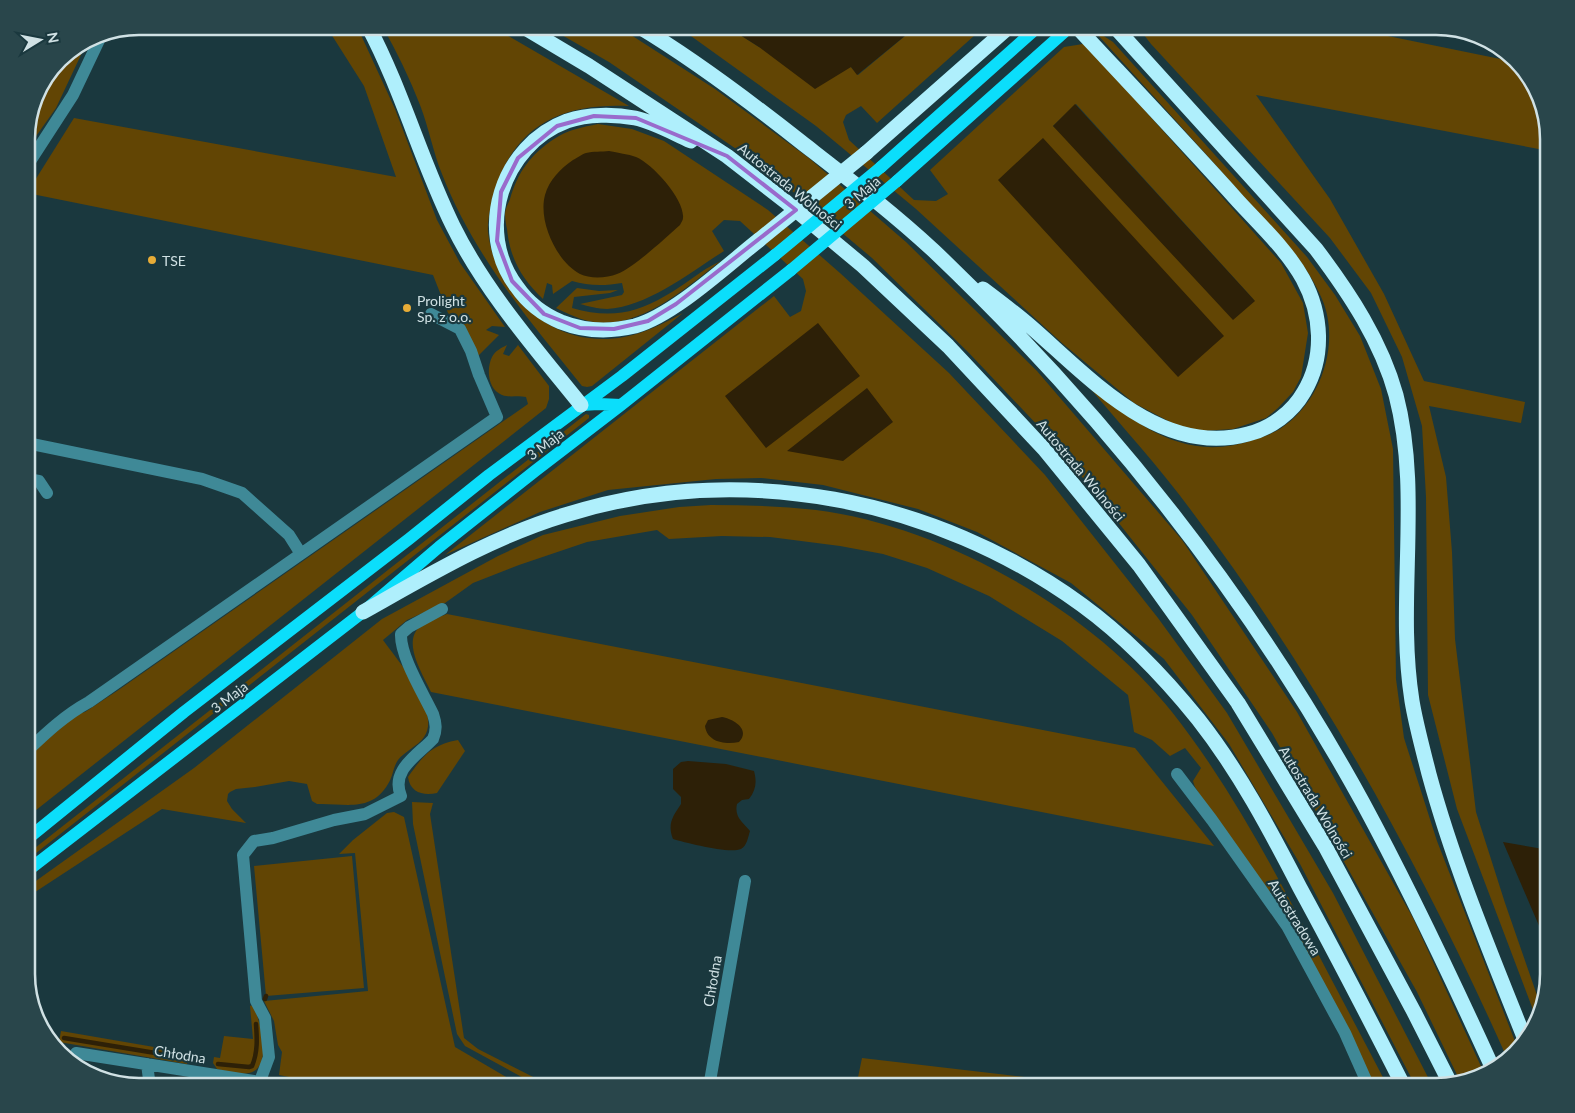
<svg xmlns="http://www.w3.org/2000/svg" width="1575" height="1113" font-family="Lato,sans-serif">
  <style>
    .green { fill: #624504; fill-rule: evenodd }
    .water { fill: #2d2007 }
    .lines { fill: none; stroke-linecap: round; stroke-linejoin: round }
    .stream { stroke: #2d2007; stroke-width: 4.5 }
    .minor { stroke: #3f8997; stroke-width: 12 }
    .major { stroke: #0bdefb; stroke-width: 12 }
    .highway { stroke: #afeffc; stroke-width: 15 }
    .major-bridge { stroke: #0bdefb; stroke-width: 12 }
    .highway-bridge { stroke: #afeffc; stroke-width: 15 }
    .marked { fill: none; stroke: #996bcc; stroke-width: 4; stroke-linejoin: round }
    .poi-dot { fill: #e7ac37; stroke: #1a383e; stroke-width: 2 }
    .labels { text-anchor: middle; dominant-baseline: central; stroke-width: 4.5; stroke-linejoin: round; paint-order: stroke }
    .street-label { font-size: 14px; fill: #d0e1e4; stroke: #1a383e }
    .poi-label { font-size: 14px; fill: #d0e1e4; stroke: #1a383e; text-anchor: start }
    .rim { fill: none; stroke: #d0e1e4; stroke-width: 2.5 }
  </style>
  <rect width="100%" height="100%" fill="#1a383e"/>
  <path class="green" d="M326 26H355L361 35 395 109 437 220 460 263 505 327 492 326 486 330 499 335 478 356 460 324 448 313 433 275 27 193 74 118 396 177 364 86Z
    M382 26H491L629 106C565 103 517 123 496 187 492 198 487 220 488 232 496 298 556 350 624 337 646 333 664 323 683 313L592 386 587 387 582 386C528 319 474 256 442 174 433 152 429 128 420 105 410 79 396 50 382 26Z
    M546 26H617L715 89 810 159 906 242 1037 371 1182 540 1297 712 1413 918 1485 1075 1460 1081 1417 992 1272 733 1192 615 1059 448 969 353 872 258 767 170 609 62Z
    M677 26H726L759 47 851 67 858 75 917 26H985L877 123 861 106 846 115 843 122 849 140 914 200 936 201 948 194 930 170 1064 47 1083 44 1091 50 1281 263 1303 303 1308 333 1301 377 1293 392 1278 408 1266 418 1233 429 1202 431 1176 425 1134 403 1062 343 916 209 816 126ZM1076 104 1255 301 1053 126Z
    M1137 26H1339L1515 62 1537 89 1549 139V151L1256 95 1330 199 1384 294 1424 381 1525 402 1521 423 1429 406 1446 477 1452 552 1455 639 1476 812 1505 903 1539 1001 1535 1015 1457 809 1428 695 1426 497 1422 426 1402 357 1371 293 1330 238 1151 44Z
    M1099 33 1113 42 1307 257 1335 295 1360 336 1381 389 1393 449 1396 679 1404 738 1437 841 1518 1049 1507 1058C1422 867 1319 680 1193 513 1161 469 1124 429 1089 387 1141 427 1187 464 1256 439 1264 437 1273 433 1280 429 1321 403 1341 343 1322 299 1305 259 1272 228 1244 197 1196 142 1146 88 1097 34Z
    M88 40 56 108 27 149V132L38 90 65 54Z
    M598 124 632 129 664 141 768 210 840 273 949 373 1045 475 1158 618 1227 713 1333 893 1433 1087H1416L1300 864 1229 744 1164 659 1071 583 977 532 918 509 823 485 761 478 716 479 608 490 540 512 445 555 774 296 790 317 801 311 806 291 803 279 740 221 724 220 712 231 724 251C691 272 647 307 607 309 598 309 588 306 580 304L622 295 624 292 622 283C605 286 588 286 572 281L553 294 552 285 547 283 543 299C522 279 510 259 507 229 506 225 505 219 505 214 505 209 508 204 510 199 518 172 530 155 554 139 567 130 583 127 598 124Z
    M721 261C684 289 638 332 588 321 577 318 566 313 556 308L577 288 599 291 618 290 610 293 574 297 572 308C607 318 633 315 665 296 684 286 700 270 721 261Z
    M507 345 503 354 509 356 518 345 549 386V399L546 408 26 818V758L77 714 85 712 117 691 528 404 526 397C517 395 510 398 502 395 488 390 486 369 492 357 495 351 501 348 507 345Z
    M586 414 589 415V418L26 861V855Z
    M711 505C746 505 781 506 816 510 944 526 1092 611 1172 712 1224 778 1264 851 1303 925 1331 979 1360 1033 1388 1087H1371L1350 1038 1195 787 1193 781 1201 768 1185 748 1170 756 1152 740 1134 732 1128 695 1062 641 989 596 927 568 883 554 840 546 770 537 722 536 669 539 657 530 587 542 519 565 473 583 445 603 407 620 383 640C398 661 442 711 424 737 418 746 405 751 398 760 393 767 393 777 388 784 371 813 345 803 317 804L312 801 307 784 289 781 255 787 236 789 230 792 228 794 227 801 232 809 246 823 162 809 26 898V888L194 768 382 619 498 556 543 535 620 516 679 507Z
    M447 614 1135 748 1214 846 431 692C423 674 400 640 422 625 429 620 439 617 447 614Z
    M458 740 465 751 437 793C424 796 410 793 408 777 423 756 431 745 458 740Z
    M412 802 433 803 430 814 464 1038 478 1049 553 1087H540L465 1046 457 1034 413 824Z
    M394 812 404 817 455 1047 523 1087H339L279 1075 282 1052 278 1045 274 1021 264 1001 368 991 355 853 339 854 353 840 387 813Z
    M352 856 364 988 266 996 254 866Z
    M253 1005C260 1020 274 1068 249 1073 240 1075 227 1071 217 1069L213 1063 214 1057 220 1058 224 1036 253 1039 250 1006Z
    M61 1031 189 1053 187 1064 59 1042Z
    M862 1058 1059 1081 1087 1087H856Z"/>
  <path class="water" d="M726 26H917L857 75 851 67 815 89 759 47Z
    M1075 104 1255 301 1233 320 1053 126Z
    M1043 138 1224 336 1178 377 998 180Z
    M609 151C618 153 628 154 636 157 653 164 685 200 683 218 683 220 681 223 680 225 665 238 634 268 617 274 607 278 590 279 580 274 556 261 538 221 545 195 549 180 561 168 573 160 577 158 582 154 586 153 593 151 602 152 609 151Z
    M818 323 860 376 766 448 725 396Z
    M867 388 893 422 843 461 787 451Z
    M722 717C733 719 751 729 739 742 725 745 707 742 705 726L708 720Z
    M688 761 726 764 754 771C757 782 756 790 749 799L742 800 737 804C734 817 743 822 750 831 748 837 747 846 741 849 729 854 687 843 673 839 667 824 673 816 681 804V797L673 789V769L681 762Z
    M1503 842 1549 850V949Z"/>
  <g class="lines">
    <path class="stream" d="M265 999 266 996
      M64 1038 186 1058
      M192 1059 200 1061
      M218 1064 249 1067 252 1066C258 1052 257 1038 256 1024"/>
    <path class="minor" d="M27 166 73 95 102 34
      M27 443 202 479 242 493 289 535 301 554
      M27 479 39 481 47 493
      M26 752C46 733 65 715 89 702L497 417 479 375 471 351 460 329 431 314
      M1177 774 1212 820 1287 926 1345 1033 1369 1087
      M73 1064 76 1053 292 1087
      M147 1064 150 1087
      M260 1081 269 1057 265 1018 256 1001 243 855 254 841 273 838 334 820 365 814 401 796C390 770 418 755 433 739 437 730 436 723 433 714 423 693 400 656 401 634L409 627 442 609
      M709 1087 745 881"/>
    <path class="major" d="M881 167 1039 26
      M897 181 1071 26
      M581 405 599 404 621 405
      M26 840 184 712 409 539 489 475 622 376 775 255
      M26 872 363 612 439 547 535 471 621 405 791 270"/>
    <path class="highway" d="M368 26C402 90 421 161 453 226 485 291 536 349 581 405
      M522 26 589 66 727 156 785 201 863 266 948 346 1045 450 1139 565 1238 703 1325 846 1414 1012 1450 1083
      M638 26C695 60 749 101 801 142 846 177 892 212 934 251 1104 413 1250 597 1363 803 1410 890 1452 979 1493 1069
      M1114 26 1316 249C1350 294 1381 341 1396 395 1422 494 1396 600 1412 701 1416 725 1423 750 1429 774 1454 866 1491 954 1526 1042
      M691 141C673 133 654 122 635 118 614 114 588 114 567 121 502 145 474 231 517 287 528 303 542 314 561 322 584 331 610 332 635 326 674 315 726 266 759 240
      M866 153 1010 26
      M983 289C999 301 1015 313 1030 326 1089 377 1160 458 1248 434 1271 428 1292 413 1304 392 1325 357 1322 314 1303 279 1287 250 1260 225 1238 201 1185 142 1130 84 1076 26
      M363 612C429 575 492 537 565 515 740 460 935 498 1082 605 1126 637 1164 677 1198 719 1239 771 1270 830 1300 888 1336 954 1370 1020 1404 1087"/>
    <path class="major-bridge" d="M775 255 881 167
      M791 270 897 181"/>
    <path class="highway-bridge" d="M759 240 866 153"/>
  </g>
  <path class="marked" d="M594 116 636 118 727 156 796 210 676 304 648 321 614 329 580 328 544 314 512 281 497 241 501 192 518 158 557 126Z"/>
  <g class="poi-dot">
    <circle cx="152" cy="260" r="5"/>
    <circle cx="407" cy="308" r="5"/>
  </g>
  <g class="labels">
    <g class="street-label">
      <text transform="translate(790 186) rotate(39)">Autostrada Wolności</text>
      <text transform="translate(862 192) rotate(-40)">3 Maja</text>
      <text transform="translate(545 444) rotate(-37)">3 Maja</text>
      <text transform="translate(1081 470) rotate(50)">Autostrada Wolności</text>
      <text transform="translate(229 697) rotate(-37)">3 Maja</text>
      <text transform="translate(1316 802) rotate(59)">Autostrada Wolności</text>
      <text transform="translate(1295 917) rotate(58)">Autostradowa</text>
      <text transform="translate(712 981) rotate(-80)">Chłodna</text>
      <text transform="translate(180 1054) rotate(9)">Chłodna</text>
    </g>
    <g class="poi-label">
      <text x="162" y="260">TSE</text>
      <text x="417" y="300">Prolight<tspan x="417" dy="16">Sp. z o.o.</tspan></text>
    </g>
  </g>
  <path d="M0 0H1575V1113H0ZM139 35H1436A104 104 0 0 1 1540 139V974A104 104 0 0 1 1436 1078H139A104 104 0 0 1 35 974V139A104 104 0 0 1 139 35Z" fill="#29464b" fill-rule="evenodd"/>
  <path class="rim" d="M139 35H1436A104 104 0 0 1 1540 139V974A104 104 0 0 1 1436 1078H139A104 104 0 0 1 35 974V139A104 104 0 0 1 139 35Z"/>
  <g transform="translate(40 40) rotate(80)" stroke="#1a383e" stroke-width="4" paint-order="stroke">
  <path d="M0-4L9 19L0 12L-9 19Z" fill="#d0e1e4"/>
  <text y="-8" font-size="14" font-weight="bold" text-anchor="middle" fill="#d0e1e4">N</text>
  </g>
</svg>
